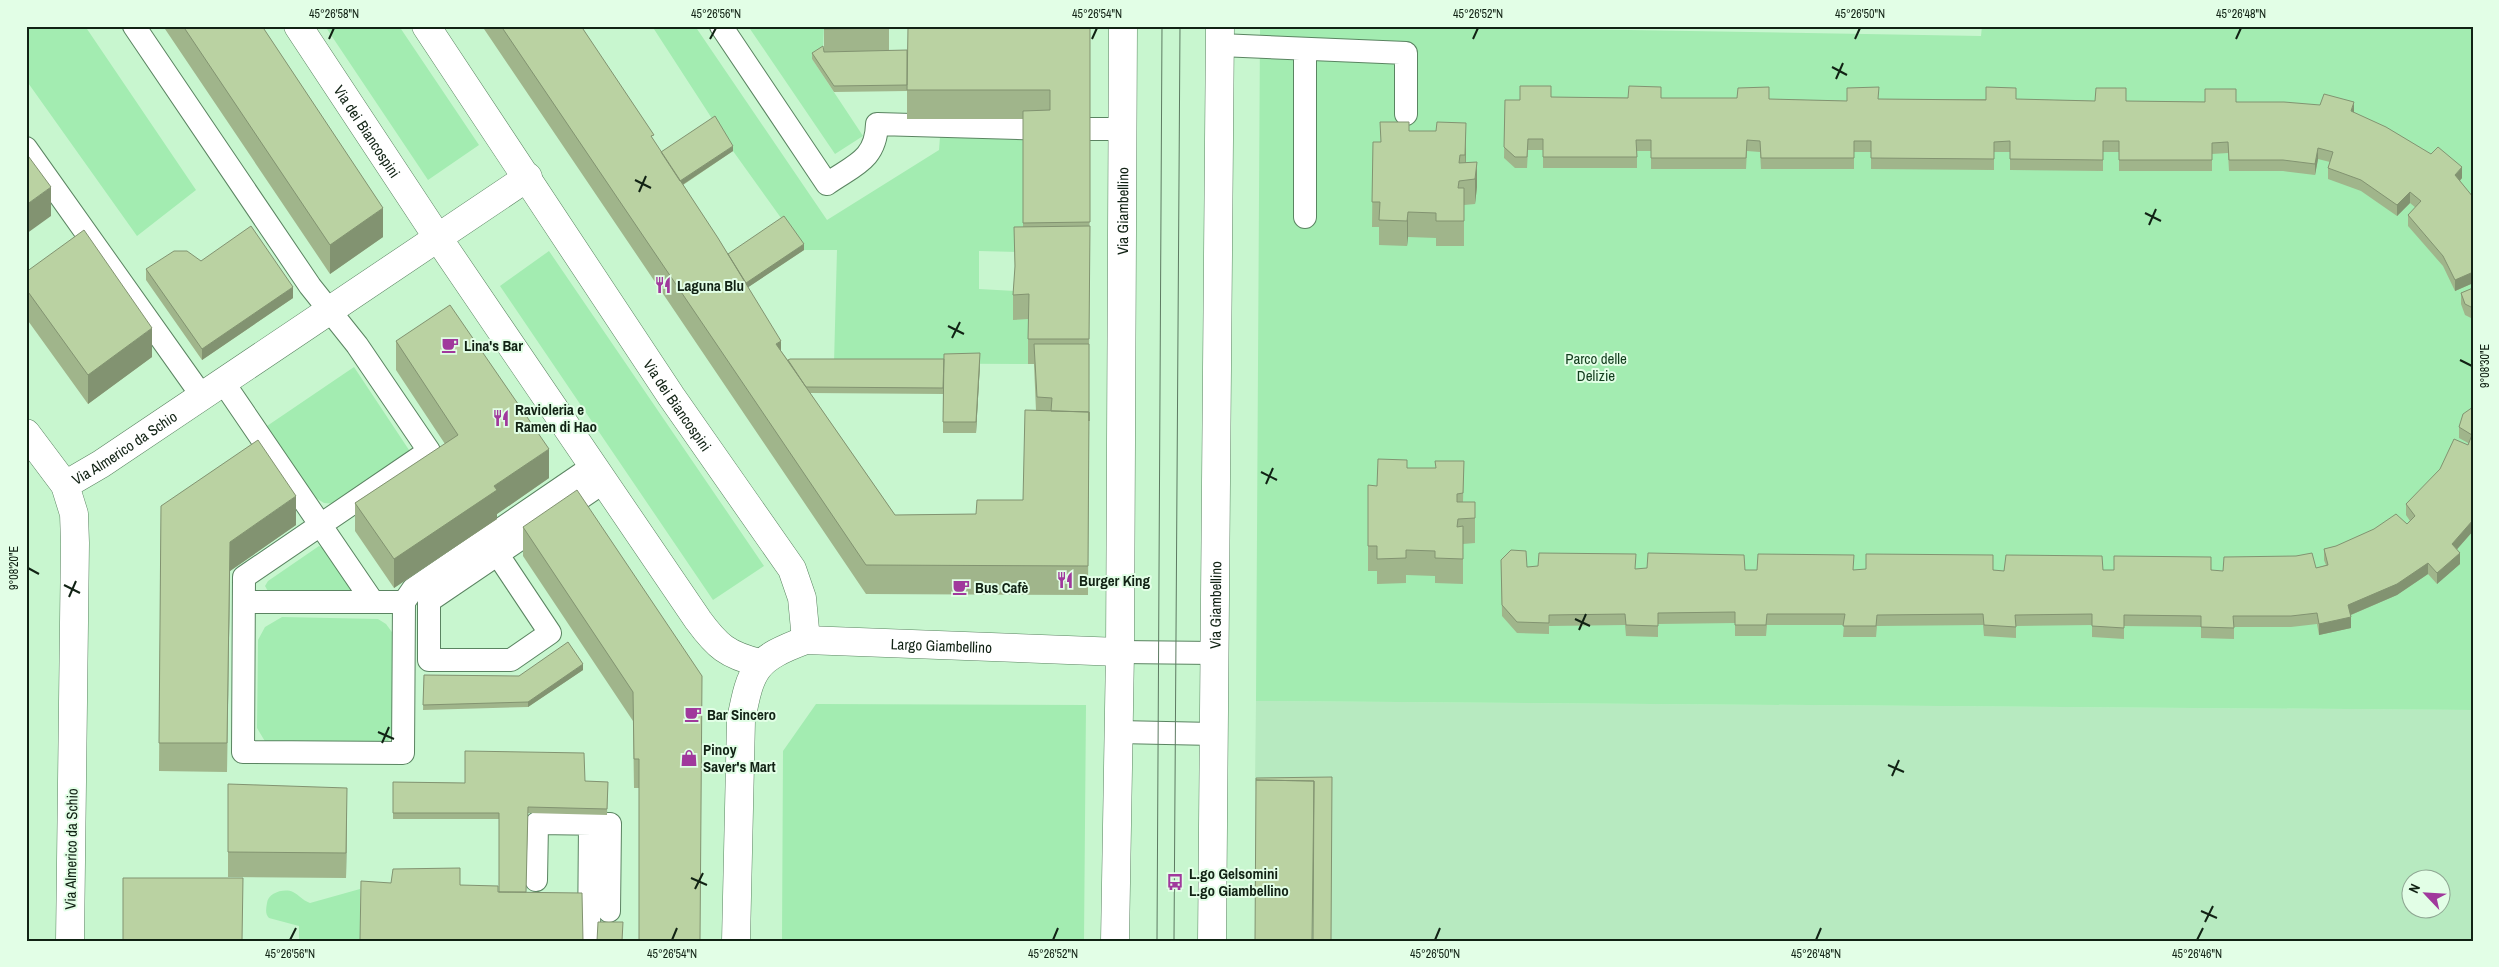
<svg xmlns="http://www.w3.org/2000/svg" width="2499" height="967" font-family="'Archivo Narrow',sans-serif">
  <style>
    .built { fill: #b7eac0; fill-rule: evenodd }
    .green { fill: #a3ecb1 }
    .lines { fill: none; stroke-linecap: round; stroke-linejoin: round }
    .lane-casing { stroke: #5a8461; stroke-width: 24 }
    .street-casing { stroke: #5a8461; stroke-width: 29 }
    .secondary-casing { stroke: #5a8461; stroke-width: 29 }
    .lane { stroke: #fff; stroke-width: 22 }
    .street { stroke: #fff; stroke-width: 28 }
    .secondary { stroke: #fff; stroke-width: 28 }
    .tram { stroke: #5d7a62; stroke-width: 1 }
    .wall { fill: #a0b58b }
    .shaded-wall { fill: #829371 }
    .building { fill: #bad2a2; stroke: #829371 }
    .ticks { fill: none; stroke: #112214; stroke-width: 2 }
    .labels { text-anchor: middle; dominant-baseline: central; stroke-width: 4; stroke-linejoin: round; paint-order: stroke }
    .street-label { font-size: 15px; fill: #112214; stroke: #e2fee6 }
    .poi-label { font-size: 15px; font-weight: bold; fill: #112214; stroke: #e2fee6; text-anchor: start }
    .park-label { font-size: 15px; fill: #123c1d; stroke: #e2fee6 }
    .neatline { fill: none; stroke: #112214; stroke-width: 2 }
    .ticks-label { font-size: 12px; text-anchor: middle; fill: #112214 }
  </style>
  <rect width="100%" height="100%" fill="#c8f6cf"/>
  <path class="built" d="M1256 701 2473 710V941H1272L1255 783ZM2412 880H2442V910H2412Z"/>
  <path class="green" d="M26 26H85L196 190 137 236 26 80Z
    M325 26H399L479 145 428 180Z
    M652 26H695L827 220 939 150 940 137 1023 140V252L979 251V289L1015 291 1029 319 1028 364 834 363 837 250H804L733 151Z
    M748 26H824L823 51 812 59 863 136 835 154Z
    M1982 26H2473V710L1256 701 1260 29 1446 27 1981 36Z
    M549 251 764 566 713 600 500 286Z
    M354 367 411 453 337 504 324 503 316 498 267 426Z
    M319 546 323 548 350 588V595L269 593 265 586 268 581Z
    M282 617 378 619 386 624 397 639 393 734 387 742 266 743 257 728 258 640 265 627Z
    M816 704 1086 705 1084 941H782L783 751Z
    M360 889V941H299V926L269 918C265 914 266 909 267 903 268 893 284 888 293 892 299 895 302 900 310 903Z"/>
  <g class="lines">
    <g class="lane-casing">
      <path id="lane" d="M134 26 310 286 357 345 429 451 244 577 243 752 403 753 404 602H245
        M721 26 827 184C854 165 876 160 877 124L1049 129
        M1220 45 1406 53V114
        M1090 129H1123
        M26 148 202 396
        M1305 217V49
        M223 382 373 602
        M498 555 550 633 511 660H429V601L604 482
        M404 602 413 589 593 466
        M1120 652 1215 653
        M1118 732 1214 734
        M536 880 537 823 610 824 609 911
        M589 941 590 824"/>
    </g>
    <g class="street-casing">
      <g id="street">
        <path id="s1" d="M298 26 438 238 698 620C717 646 727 655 760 663"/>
        <path id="s2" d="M426 26 671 396 792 569 802 598 806 640"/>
        <path d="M26 433 65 485 74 514 75 543 70 941"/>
        <path id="s3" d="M65 485 101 464 528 177"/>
        <path id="s4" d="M736 941 741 720C751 668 755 659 806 640L1120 652"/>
      </g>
    </g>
    <g class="secondary-casing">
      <g id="secondary">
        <path id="s5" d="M1115 941 1120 652 1123 26"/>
        <path id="s6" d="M1212 941 1220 26"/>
      </g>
    </g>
    <use href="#lane" class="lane"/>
    <use href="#street" class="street"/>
    <use href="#secondary" class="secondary"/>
    <path class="tram" d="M1157 941 1162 26
      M1174 941 1180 26"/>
  </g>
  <path class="wall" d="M163 26H262L383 237 330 274Z
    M482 26H581L661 152 733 151 683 185 728 254 804 250 748 287 781 351 788 360 980 364 976 433H943V394L810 393 895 515 976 514 1023 500 1036 411 1034 364H1028V319L1013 320V295L1015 272 1014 227H1023V119H907V91L834 92 812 59V53L824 52V26H889V51L907 50 1090 26 1089 440 1088 595 866 594Z
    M1551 97 1769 99 1847 101 1879 99H2016L2095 101 2236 102 2354 113 2462 178 2460 181 2473 197V319L2465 315 2461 304V293L2473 288 2471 284 2455 291 2443 266 2408 226V215L2416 208 2410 203 2397 216 2361 191 2328 179V168L2330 162 2318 159 2315 175 2283 171H2229L2228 153 2212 154V171H2119V152H2103V171L2010 170V152H1994V170L1871 169V152H1854V169H1761L1760 152 1747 151 1746 169H1651V151H1637V168H1543V150H1528L1527 168H1515L1504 158 1505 100H1520Z
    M1409 131 1466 148V163L1477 162V187L1475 204 1464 205V246H1436V238L1408 237 1407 246 1379 245V227H1372L1373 142H1380Z
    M201 261 293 298 202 360 146 280V269Z
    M26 272 152 357 88 404 26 318Z
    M396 341 549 478 497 514V519L394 588 355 531V503L445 444 396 370Z
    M2473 407V531L2457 549 2460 564 2437 584 2428 574 2397 595 2351 615V628L2319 635 2317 624 2291 627H2234V639L2201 638V627L2124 626V639L2092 637V625L2016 626V638L1984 636 1983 625 1877 626 1876 637H1843L1844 625H1767L1766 636H1735V623L1658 624V637L1626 636 1625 625 1549 626V634L1517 633 1502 616 1501 560 1527 567 1636 569 1745 570H1993L2004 571 2103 570 2223 571 2316 568 2326 565 2324 560V549L2336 546 2407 524 2410 521 2406 515V504L2468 445V443L2459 438V427Z
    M1464 461 1463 502H1475V543L1463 544V584L1435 583V576L1406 575V583L1377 584V571H1368V546L1377 486 1407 468H1435Z
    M161 506 296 525 230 571 227 772 159 771Z
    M523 527 702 676 639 788H634L633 721 523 556Z
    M583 670 528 707 423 710 424 675 519 676Z
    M585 781 608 782 607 815 528 813 526 892 583 941 391 883 460 885 499 892V819H393V782L465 783Z
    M228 784 347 813 346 878 228 877Z"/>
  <path class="shaded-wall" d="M2354 102V113L2351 111Z
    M1466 123V148L1465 180V155Z
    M733 146V151L670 193V188Z
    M2318 148V159L2315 175V164Z
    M1477 162V187L1475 204V179Z
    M2462 167V178L2455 186V175Z
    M51 187V216L26 234V205Z
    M2410 192V203L2397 216V205Z
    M383 208V237L330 274V245Z
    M1408 212V237L1407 246V221Z
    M804 244V250L735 296V290Z
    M2471 273V284L2455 291V280Z
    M293 287V298L202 360V349Z
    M152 328V357L88 404V375Z
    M781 341V370L776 344Z
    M980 353V364L976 433V422Z
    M549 449V478L497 514V519L394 588V559L494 486Z
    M296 496V525L230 571 227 772 230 542Z
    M2473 520V531L2452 555V544Z
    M2460 553V564L2437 584V573Z
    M2428 563V574L2397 595 2348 616V605Z
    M2351 617V628L2319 635V624Z
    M583 664V670L528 707V702Z
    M347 788V813L346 878V853Z"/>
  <path class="building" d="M183 26H262L383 208 330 245Z
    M501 26H581L654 135 651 136 718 238 781 341 776 344 895 515 976 514 977 500H1023L1025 410 1089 412 1088 566 866 565Z
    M824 26H889V28L824 29Z
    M1090 26V222L1023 223V111L1050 110V90H907L908 27Z
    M823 46 824 52 907 50V85L834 86 812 53Z
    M1520 86H1551V97L1628 98 1629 86 1661 87V98H1737L1738 88 1769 87V99L1847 101V88L1879 87 1878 99 1986 100V87L2016 88V99L2095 101 2096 88H2126V101L2205 102V89H2236V102H2284L2320 105 2324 94 2354 102 2351 111 2386 127 2431 154 2438 147 2462 167 2455 175 2473 197V277L2471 273 2455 280 2443 256 2408 215 2421 201 2410 192 2397 205 2361 180 2328 168 2333 152 2318 148 2315 164 2283 160H2229L2228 142 2212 143V160H2119V141H2103V160L2010 159V141L1994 142V159L1871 158V141H1854V158H1761L1760 141 1747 140 1746 158H1651V140H1636L1637 157H1543V139H1528L1527 157H1515L1504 147 1505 100H1520Z
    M715 116 733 146 680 181 661 152Z
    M1380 122H1409V131H1436L1437 122 1466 123 1465 155H1460L1459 163 1477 162 1475 179 1459 181 1458 188H1464V221H1436V213L1408 212 1407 221 1379 220 1380 202H1372L1373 142H1381Z
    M26 153 51 187 26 205Z
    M784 216 804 244 746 283 728 254Z
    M251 226 293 287 202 349 146 269 174 251H187L201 261Z
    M1090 226 1089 339H1028L1029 294 1013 295 1015 266 1014 227Z
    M84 230 152 328 88 375 26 289V272Z
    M2473 288V308L2465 304 2461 293Z
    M450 305 549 449 494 486 497 490 394 559 355 503 458 435 396 341Z
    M1034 344H1089V421V412L1051 411 1052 398 1037 397Z
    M980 353 976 422H943L944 354Z
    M790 359H944L943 388 806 387 788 360Z
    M2473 407V520L2452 544 2460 553 2437 573 2428 563 2397 584 2348 605 2351 617 2319 624 2317 613 2291 616H2233L2234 628 2201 627V616L2124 615V628L2092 626V614L2015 615 2016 627 1984 625 1983 614 1877 615 1876 626H1843L1845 614H1767L1766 625H1735V612L1658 613V626L1626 625 1625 614 1549 615V623L1517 622 1502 605 1501 560 1511 550 1526 551 1527 567 1538 566 1539 553 1636 554 1635 569 1647 568 1648 553 1744 555 1745 570H1757L1758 554 1854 555 1853 570 1866 569V554L1993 555V570L2004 571 2006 555 2102 556 2103 570H2114V556L2211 557V570L2223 571 2224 557 2296 556 2312 553 2316 568 2328 565 2324 549 2336 546 2374 529 2396 514 2407 524 2415 516 2406 504 2440 469 2454 439 2468 445 2472 435 2459 427 2463 414Z
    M258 440 296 496 230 542 227 743H159L161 506Z
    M1378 459 1407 460V468H1436L1435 461H1464L1463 493 1457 494V502H1475V518L1458 519 1457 527 1463 526V559L1435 558V551L1406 550V558L1377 559V546H1368V485L1377 486Z
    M577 490 702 676 700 941H639V759H634L633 692 523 527Z
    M568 642 583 664 528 702 423 705 424 675 519 676Z
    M465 751 584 753 585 781 608 782 607 809 528 807 526 892H499V813H393V782L465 783Z
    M1332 777 1331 941H1313L1314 781 1256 780V778Z
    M1256 780 1314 781 1312 941H1255Z
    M228 784 347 788 346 853 228 852Z
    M460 868V885L498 886V892L582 893 583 941H360L361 881 391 883 393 869Z
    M123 878H243L242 941H123Z
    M598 922H623L622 941H597Z"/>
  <path class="ticks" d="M329 39 334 28M710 39 716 28M1092 39 1097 28M1473 39 1478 28M1855 39 1860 28M2236 39 2241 28M1832 67 1847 75M1836 79 1843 63M635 180 651 188M639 192 646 176M2145 213 2161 221M2149 225 2156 209M948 326 964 334M952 338 960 322M2460 360 2472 366M1261 472 1277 480M1266 484 1273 468M28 568 39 574M64 585 80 593M69 597 76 581M1575 619 1590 626M1579 630 1586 614M378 732 394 739M382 743 389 727M1888 765 1904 772M1892 776 1899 760M691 878 707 885M695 889 703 873M2201 911 2217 918M2205 922 2213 906M290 940 296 928M672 940 677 928M1053 940 1058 928M1435 940 1440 928M1816 940 1821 928M2197 940 2203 928"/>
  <defs>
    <g id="restaurant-bare" transform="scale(1.35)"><path d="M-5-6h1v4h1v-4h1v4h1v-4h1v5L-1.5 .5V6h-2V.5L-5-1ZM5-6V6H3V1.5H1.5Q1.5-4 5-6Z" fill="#a0399c" stroke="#e2fee6" stroke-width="2.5" paint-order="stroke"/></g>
    <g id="cafe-bare" transform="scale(1.35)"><path d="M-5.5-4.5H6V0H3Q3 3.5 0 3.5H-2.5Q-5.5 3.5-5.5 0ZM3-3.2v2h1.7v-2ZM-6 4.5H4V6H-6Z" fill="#a0399c" stroke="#e2fee6" stroke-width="2.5" paint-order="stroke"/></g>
    <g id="shop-bare" transform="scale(1.35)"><path d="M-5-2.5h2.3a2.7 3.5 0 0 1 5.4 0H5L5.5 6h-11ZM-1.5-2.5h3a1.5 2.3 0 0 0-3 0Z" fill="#a0399c" stroke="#e2fee6" stroke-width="2.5" paint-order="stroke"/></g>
    <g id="bus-bare" transform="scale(1.35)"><path d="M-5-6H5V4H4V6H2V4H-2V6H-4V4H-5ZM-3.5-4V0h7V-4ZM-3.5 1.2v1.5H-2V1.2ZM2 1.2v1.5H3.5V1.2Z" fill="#a0399c" stroke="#e2fee6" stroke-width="2.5" paint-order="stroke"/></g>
  </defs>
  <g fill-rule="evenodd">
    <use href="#restaurant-bare" x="663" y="285"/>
    <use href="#cafe-bare" x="450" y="345"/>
    <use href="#restaurant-bare" x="501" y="418"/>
    <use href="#restaurant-bare" x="1065" y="580"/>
    <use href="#cafe-bare" x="961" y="587"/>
    <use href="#cafe-bare" x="693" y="714"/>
    <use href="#shop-bare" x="689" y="758"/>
    <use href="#bus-bare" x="1175" y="882"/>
  </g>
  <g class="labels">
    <g class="street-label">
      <text stroke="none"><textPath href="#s1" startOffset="126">Via dei Biancospini</textPath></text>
      <text stroke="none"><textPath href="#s5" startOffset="730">Via Giambellino</textPath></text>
      <text stroke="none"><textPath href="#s2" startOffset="455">Via dei Biancospini</textPath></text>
      <text stroke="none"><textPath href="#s3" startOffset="70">Via Almerico da Schio</textPath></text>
      <text stroke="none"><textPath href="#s6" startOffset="336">Via Giambellino</textPath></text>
      <text stroke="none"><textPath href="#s4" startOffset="468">Largo Giambellino</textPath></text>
      <text transform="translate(71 849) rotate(-89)">Via Almerico da Schio</text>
    </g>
    <g class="poi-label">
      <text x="677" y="285">Laguna Blu</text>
      <text x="464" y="345">Lina's Bar</text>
      <text x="515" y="409">Ravioleria e<tspan x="515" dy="17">Ramen di Hao</tspan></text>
      <text x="1079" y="580">Burger King</text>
      <text x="975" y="587">Bus Cafè</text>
      <text x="707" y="714">Bar Sincero</text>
      <text x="703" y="749">Pinoy<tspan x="703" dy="17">Saver's Mart</tspan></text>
      <text x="1189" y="873">L.go Gelsomini<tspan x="1189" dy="17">L.go Giambellino</tspan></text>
    </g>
    <g class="park-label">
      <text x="1596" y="358">Parco delle<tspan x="1596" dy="17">Delizie</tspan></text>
    </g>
  </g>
  <rect width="2499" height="967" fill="none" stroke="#e2fee6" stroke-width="55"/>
  <g transform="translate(2426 894) rotate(295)"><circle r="24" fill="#e2fee6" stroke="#8ea692"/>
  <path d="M0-4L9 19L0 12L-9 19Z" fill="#a0399c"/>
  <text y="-8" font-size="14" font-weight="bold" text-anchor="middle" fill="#112214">N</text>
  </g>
  <rect x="28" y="28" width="2444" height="912" class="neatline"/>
  <g class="ticks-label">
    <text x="334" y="18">45°26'58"N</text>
    <text x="716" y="18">45°26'56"N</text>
    <text x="1097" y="18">45°26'54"N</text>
    <text x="1478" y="18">45°26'52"N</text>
    <text x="1860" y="18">45°26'50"N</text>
    <text x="2241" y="18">45°26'48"N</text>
    <text transform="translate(2485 366) rotate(-90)" y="4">9°08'30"E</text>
    <text transform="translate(14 568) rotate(-90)" y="4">9°08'20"E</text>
    <text x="290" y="958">45°26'56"N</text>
    <text x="672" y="958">45°26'54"N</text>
    <text x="1053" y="958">45°26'52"N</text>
    <text x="1435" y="958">45°26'50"N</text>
    <text x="1816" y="958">45°26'48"N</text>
    <text x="2197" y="958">45°26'46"N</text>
  </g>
</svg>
